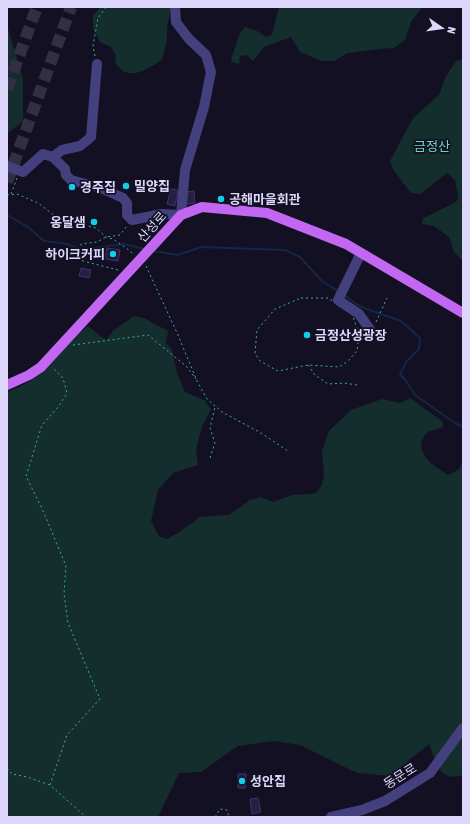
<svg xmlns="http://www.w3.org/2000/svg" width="470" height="824" font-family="'Asap Condensed','Noto Sans KR',sans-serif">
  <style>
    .green { fill: #142d2d }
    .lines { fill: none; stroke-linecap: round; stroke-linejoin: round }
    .stream { stroke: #142749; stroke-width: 2 }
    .building { fill: #271e43; stroke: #3f326d }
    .highway-tunnel { stroke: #322e43; stroke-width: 12; stroke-dasharray: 12 6; stroke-linecap: butt }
    .path { stroke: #3aaca8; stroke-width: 1; stroke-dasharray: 2 3; stroke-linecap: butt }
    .minor { stroke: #44407e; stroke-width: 10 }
    .major { stroke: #c267f2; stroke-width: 10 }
    .poi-dot { fill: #14cee9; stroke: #141023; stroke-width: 1.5 }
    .labels { text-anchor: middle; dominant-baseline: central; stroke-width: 3.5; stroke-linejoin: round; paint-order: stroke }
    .park-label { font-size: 13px; fill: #68d5bd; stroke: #141023 }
    .poi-label { font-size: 13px; font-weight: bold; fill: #dcd6fb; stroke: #141023; text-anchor: start }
    .street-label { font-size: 13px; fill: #dcd6fb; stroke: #141023 }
  </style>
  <rect width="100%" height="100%" fill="#141023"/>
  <path class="green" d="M100 7H171L167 28V40L162 60C152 66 137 77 125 72 121 71 118 66 115 63L116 55 111 47 100 42 93 28V16Z
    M279 7H422L411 22 405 40 394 48 380 49 347 53 334 61H322L300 52 291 37 264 47 253 61 247 55 240 56 239 64 232 62 231 59 240 33 245 27 257 31 266 37 272 34Z
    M7 25 23 79V121L7 134Z
    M463 59V261L454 252 449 237 434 226 422 224 423 218 434 213 457 201 458 196 455 180 447 173 420 194 411 193 394 171 390 161 413 118 439 95 446 76 456 61Z
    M134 316 144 318 168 331 166 343 172 350 177 373 185 392 204 400 211 409 202 426 196 450 198 465 173 473 158 490 151 521 159 536 167 539 181 531 200 517 229 515 250 500 261 497 273 502 292 495 308 494 316 493 322 485 324 475 322 451 329 431 351 410 382 399 400 403 410 398 443 422V427C438 429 432 430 428 432 427 433 424 436 424 437 413 453 437 469 449 475L459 469 463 461V775C439 783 436 761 429 744L390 776 357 773 300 745 274 741 238 746 201 772 179 773 158 817H7V392C24 386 38 377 51 364 63 351 74 336 88 326L106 340 114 330Z"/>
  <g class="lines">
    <path class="stream" d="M7 215 28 227 44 241 68 244 80 250 123 244 145 249
      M153 251 178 255 201 247 285 250 300 257 322 281 338 291
      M345 296 361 307 401 321 420 338 419 349 407 361 400 374 406 381 415 395 455 423 463 427"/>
  </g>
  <path class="building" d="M171 189 178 190 175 206 167 204Z
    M194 191 195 203 187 204 186 192Z
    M107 248 120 250 118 261 105 259Z
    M81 268 91 270 89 278 79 276Z
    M238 774H246L245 788H238Z
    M258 798 261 812 252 814 250 799Z"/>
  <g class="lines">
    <path class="highway-tunnel" d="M7 89 37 7
      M7 182 71 7"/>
    <path class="path" d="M95 56 93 46 98 18 106 7
      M11 194 17 178
      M7 195 17 194 38 203 59 219 96 228 106 237 113 239 130 251 133 254
      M146 266 178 335 197 381 207 399 222 412 261 433 288 451
      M118 270 79 260 81 244 97 242 106 237 120 235 127 226
      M301 298H328L352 314 359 334 357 351 348 361 339 367 308 365 278 371 260 361 255 353 257 330 275 309Z
      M376 322 387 298
      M73 345 148 335 186 366 196 379
      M308 365 315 375 328 384 344 383 357 385
      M210 458 215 443 210 428 215 407
      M7 768 12 774 27 777 50 785 86 817
      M50 785 67 735 100 699 68 623 64 594 66 566 44 513 26 476 42 425 59 406 67 393 63 378 52 367
      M215 817 220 809 227 810 229 817"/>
    <path class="minor" d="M97 64 91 137 80 146 62 150 53 157 65 169 66 175 71 180 101 188 123 198 127 203V215L132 220 162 214 181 215 185 170 204 107 211 72 206 55 189 39 176 22 175 7
      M7 166 23 172 43 154 53 157
      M361 253 338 300 359 314 371 331
      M331 817 362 810 385 801 430 773 463 728"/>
    <path class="major" d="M7 385 29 375 41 367 181 215 202 207 267 213 346 244 463 313"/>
  </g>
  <g class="poi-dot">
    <circle cx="126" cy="186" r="4"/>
    <circle cx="72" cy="187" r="4"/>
    <circle cx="221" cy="199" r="4"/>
    <circle cx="94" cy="222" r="4"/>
    <circle cx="113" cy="254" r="4"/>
    <circle cx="307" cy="335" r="4"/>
    <circle cx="242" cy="781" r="4"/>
  </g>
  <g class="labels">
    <g class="park-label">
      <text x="432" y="146">금정산</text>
    </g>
    <g class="poi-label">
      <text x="134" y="186">밀양집</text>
      <text x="80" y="187">경주집</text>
      <text x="229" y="199">공해마을회관</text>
      <text x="86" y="222" text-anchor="end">옹달샘</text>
      <text x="105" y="254" text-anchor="end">하이크커피</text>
      <text x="315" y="335">금정산성광장</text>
      <text x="250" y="781">성안집</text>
    </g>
    <g class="street-label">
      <text transform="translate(152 227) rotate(-48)">산성로</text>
      <text transform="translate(400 776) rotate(-32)">동문로</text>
    </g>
  </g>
  <rect width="470" height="824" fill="none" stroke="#dcd6fb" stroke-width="16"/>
  <g transform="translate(442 28) rotate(103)" stroke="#141023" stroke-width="3" paint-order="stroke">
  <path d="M0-3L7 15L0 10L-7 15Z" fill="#dcd6fb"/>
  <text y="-6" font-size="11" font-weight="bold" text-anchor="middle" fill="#dcd6fb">N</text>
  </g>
</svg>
